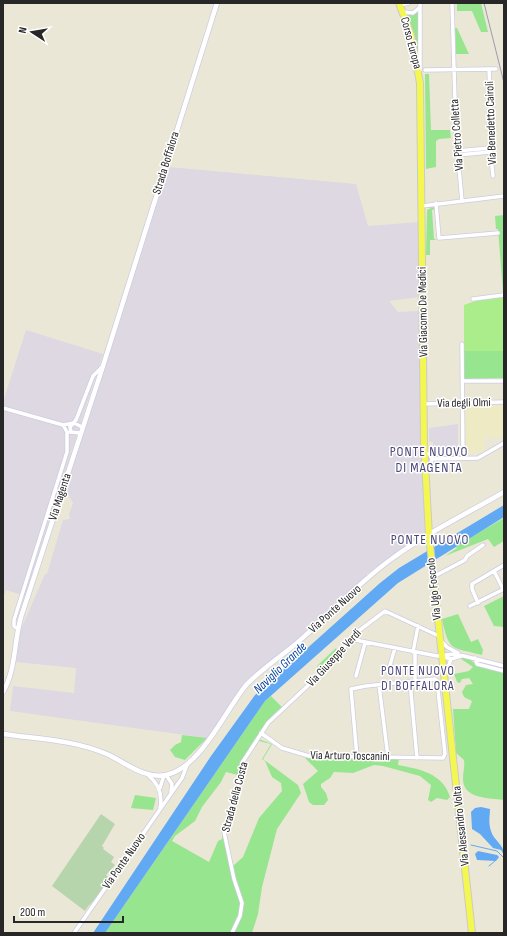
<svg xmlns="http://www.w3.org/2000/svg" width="507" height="936" font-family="'Sofia Sans Condensed',sans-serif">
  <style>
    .industrial { fill: #ddd8e2 }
    .education { fill: #eeebc4 }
    .green { fill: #97e58f; fill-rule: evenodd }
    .cemetery { fill: #b6d5ad }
    .pitch { fill: #aaed8a }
    .water { fill: #62a9f4 }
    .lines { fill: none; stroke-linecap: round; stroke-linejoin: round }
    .stream { stroke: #62a9f4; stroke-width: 1 }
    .minor-casing { stroke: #cdcce1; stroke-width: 5 }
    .tertiary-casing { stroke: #cdcce1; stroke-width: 6 }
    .primary-casing { stroke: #cbcbcb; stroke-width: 8 }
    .minor { stroke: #fff; stroke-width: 3.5 }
    .tertiary { stroke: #fff; stroke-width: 4.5 }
    .primary { stroke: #f4f74f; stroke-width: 6 }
    .rail { stroke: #9c9ab2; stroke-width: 1 }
    .labels { text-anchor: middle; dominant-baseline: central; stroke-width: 3; stroke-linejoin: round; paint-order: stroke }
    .street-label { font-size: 12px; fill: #272727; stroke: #fff }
    .water-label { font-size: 13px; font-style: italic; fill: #07439a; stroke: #fff }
    .neighbourhood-label { font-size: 13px; letter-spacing: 1px; fill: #494679; stroke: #fff }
    .quarter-label { font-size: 14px; letter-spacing: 1px; fill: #494679; stroke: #fff }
  </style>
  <rect width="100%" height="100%" fill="#ebe7d7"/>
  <path class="industrial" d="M169 167 356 184 368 226 420 222 419 297 389 301 398 312 419 311 425 535 366 574 368 576 347 596 242 689 207 738 10 711 13 686 74 693 76 668 16 662 21 629 45 574H47L63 520 70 519 69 514 73 503 65 489Z
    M26 330 103 354 25 596 6 590 3 599V402Z
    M458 424V451H433V442H429V428Z"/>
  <path class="education" d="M464 405H503L504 437H484V452H464Z"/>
  <path class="green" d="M457 3H481L488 32H481L472 11H457Z
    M419 11V59L415 37 408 15 415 14Z
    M455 28H457L469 54H456Z
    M425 74H429L431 130H450L451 138 439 139 436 141V167L426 169Z
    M433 207 435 209 432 210 434 239 437 240H430V255H426L427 210Z
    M504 215V292H503L498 229H496L495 216Z
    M464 351H504V378L464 379Z
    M504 518V541L494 547 488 539 445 556 457 548 456 546Z
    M504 596V627L494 626 484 606Z
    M458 614 471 642 478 639 483 650 482 655C451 647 449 652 442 619Z
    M336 648 339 652 321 671 317 666Z
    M462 658 470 659 477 666 504 671V800C489 798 463 799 463 779 463 772 465 766 464 760L456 753 453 709H469L472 701 464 697 462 692 466 685 473 684 469 678 462 679 460 683 457 682 454 674 469 671 473 667 461 659Z
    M271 696 282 707 274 714 256 738 272 744 263 759 298 785 301 793 277 829 262 887 258 914 252 933H105L265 701ZM259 741 271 744 262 759 265 761 272 777 281 783 282 791 259 818 243 857 233 866 225 831 244 763ZM226 772 238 775V781L223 828 222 839 218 841 209 862 172 841 175 836 195 821 202 807 221 782Z
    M182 735 207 738 185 760 175 757 170 750 175 745 181 742Z
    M333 757 399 758 398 765C419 769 443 773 450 797L447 800 437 798 431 802 428 800 431 785 420 776 383 766 374 765 353 773 334 772 330 778 321 784V787L326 793 328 800 324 805H313L309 802 303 784 318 771 305 758Z
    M135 795 156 798 153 810 131 808Z"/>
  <path class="cemetery" d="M101 814 115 824 102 846 104 848 103 849 114 857 111 862 115 865 106 875 108 877C104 883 102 889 99 894 95 900 89 904 85 911L52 886Z"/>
  <path class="pitch" d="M504 297V351H464V305L475 301Z"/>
  <path class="water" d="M504 505V517L398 583 265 701 105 933H93L211 756 255 695 380 583 399 568Z
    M481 807 490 809C490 816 488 822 491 831 494 841 504 844 504 855L501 850 493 848 480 834 472 829 471 812 475 808Z
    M478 851 497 855 499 857 496 861 477 860 475 854Z"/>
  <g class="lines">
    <path class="stream" d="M471 845 497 851 504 858
      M489 866 495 861"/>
    <g class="minor-casing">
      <path id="minor" d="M452 3 456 134 462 201
        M400 5 409 3
        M403 12 413 13 420 7
        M489 69H496
        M420 70V3
        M425 70 489 69 492 146 490 148 493 176
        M457 151 490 148
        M458 155 490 152
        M436 203 439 238 498 233
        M422 206 504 196
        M473 299 504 295
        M462 344 463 458
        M462 381H504
        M424 404 504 402
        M3 408 63 425 74 423 82 427
        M70 432 80 433
        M71 432 70 427 76 420 93 376 102 367
        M425 453 430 454 432 459 430 466 425 467
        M432 459 478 458 504 443
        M494 571 503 589
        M433 577 465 560 467 556 483 545
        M478 603 472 589V584L504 565
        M470 606 504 589
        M18 629 14 626V620L67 452V432L63 425
        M350 639 437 656 454 654 464 656 504 666
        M442 642 447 647 458 653
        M413 652 418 626
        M442 656 451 659 461 656
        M475 658 477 664 504 671
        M388 672 395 648
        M446 673 451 659
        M356 676 365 643
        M415 681V652
        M410 682 417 758
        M379 685 388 757
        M261 733 282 748 309 756 443 758 445 754 437 681 435 679 366 686 351 689 357 757
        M148 775C159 784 163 794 160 808
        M166 775 172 784 171 792
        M160 788 164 775
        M74 933 170 795 182 778 187 765
        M232 933 240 916 242 903 234 879 224 832 238 791 242 763 268 723 331 664 356 633 385 611 439 636"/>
    </g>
    <g class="tertiary-casing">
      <path id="tertiary" d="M3 692C16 670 14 641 21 617L103 366 217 3
        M3 734C38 739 76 740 109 755 127 764 145 779 166 775 201 768 225 710 247 684 262 669 281 656 297 643 328 616 357 584 390 560 425 534 466 514 504 492"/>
    </g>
    <g class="primary-casing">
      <path id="primary" d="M399 3 411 35 420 83 424 443 429 536 472 933"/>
    </g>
    <use href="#minor" class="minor"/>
    <use href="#tertiary" class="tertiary"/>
    <use href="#primary" class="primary"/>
    <path class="rail" d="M484 3 504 83"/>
  </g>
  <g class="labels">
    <g class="street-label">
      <text transform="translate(411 43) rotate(75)">Corso Europa</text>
      <text transform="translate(491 123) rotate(-92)">Via Benedetto Cairoli</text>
      <text transform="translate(457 135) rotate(-94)">Via Pietro Colletta</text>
      <text transform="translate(166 163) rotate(-73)">Strada Boffalora</text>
      <text transform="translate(423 312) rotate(-91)">Via Giacomo De Medici</text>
      <text transform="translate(464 403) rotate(-1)">Via degli Olmi</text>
      <text transform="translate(60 497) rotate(-72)">Via Magenta</text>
      <text transform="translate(434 589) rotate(-96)">Via Ugo Foscolo</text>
      <text transform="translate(335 609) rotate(-42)">Via Ponte Nuovo</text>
      <text transform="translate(334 658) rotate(-47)">Via Giuseppe Verdi</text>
      <text transform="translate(350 756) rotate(1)">Via Arturo Toscanini</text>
      <text transform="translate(235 797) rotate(-75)">Strada della Costa</text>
      <text transform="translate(461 826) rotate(-96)">Via Alessandro Volta</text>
      <text transform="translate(124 861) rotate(-55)">Via Ponte Nuovo</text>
    </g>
    <g class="water-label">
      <text transform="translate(280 668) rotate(-44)">Naviglio Grande</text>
    </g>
    <g class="neighbourhood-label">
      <text x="418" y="671">PONTE NUOVO<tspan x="418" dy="15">DI BOFFALORA</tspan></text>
    </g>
    <g class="quarter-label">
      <text x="429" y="451">PONTE NUOVO<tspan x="429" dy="16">DI MAGENTA</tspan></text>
      <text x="430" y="539">PONTE NUOVO</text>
    </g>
  </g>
  <rect width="507" height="936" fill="none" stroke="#272727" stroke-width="8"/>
  <g transform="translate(32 32) rotate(282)" stroke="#ffffff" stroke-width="3" paint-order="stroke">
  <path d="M0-3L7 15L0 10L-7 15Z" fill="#272727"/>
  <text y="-6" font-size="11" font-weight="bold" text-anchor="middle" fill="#272727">N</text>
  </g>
  <path d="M14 916v6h109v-6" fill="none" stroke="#272727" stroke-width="2"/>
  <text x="20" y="916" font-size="12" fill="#272727" stroke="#ffffff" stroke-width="3" paint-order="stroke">200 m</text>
</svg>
